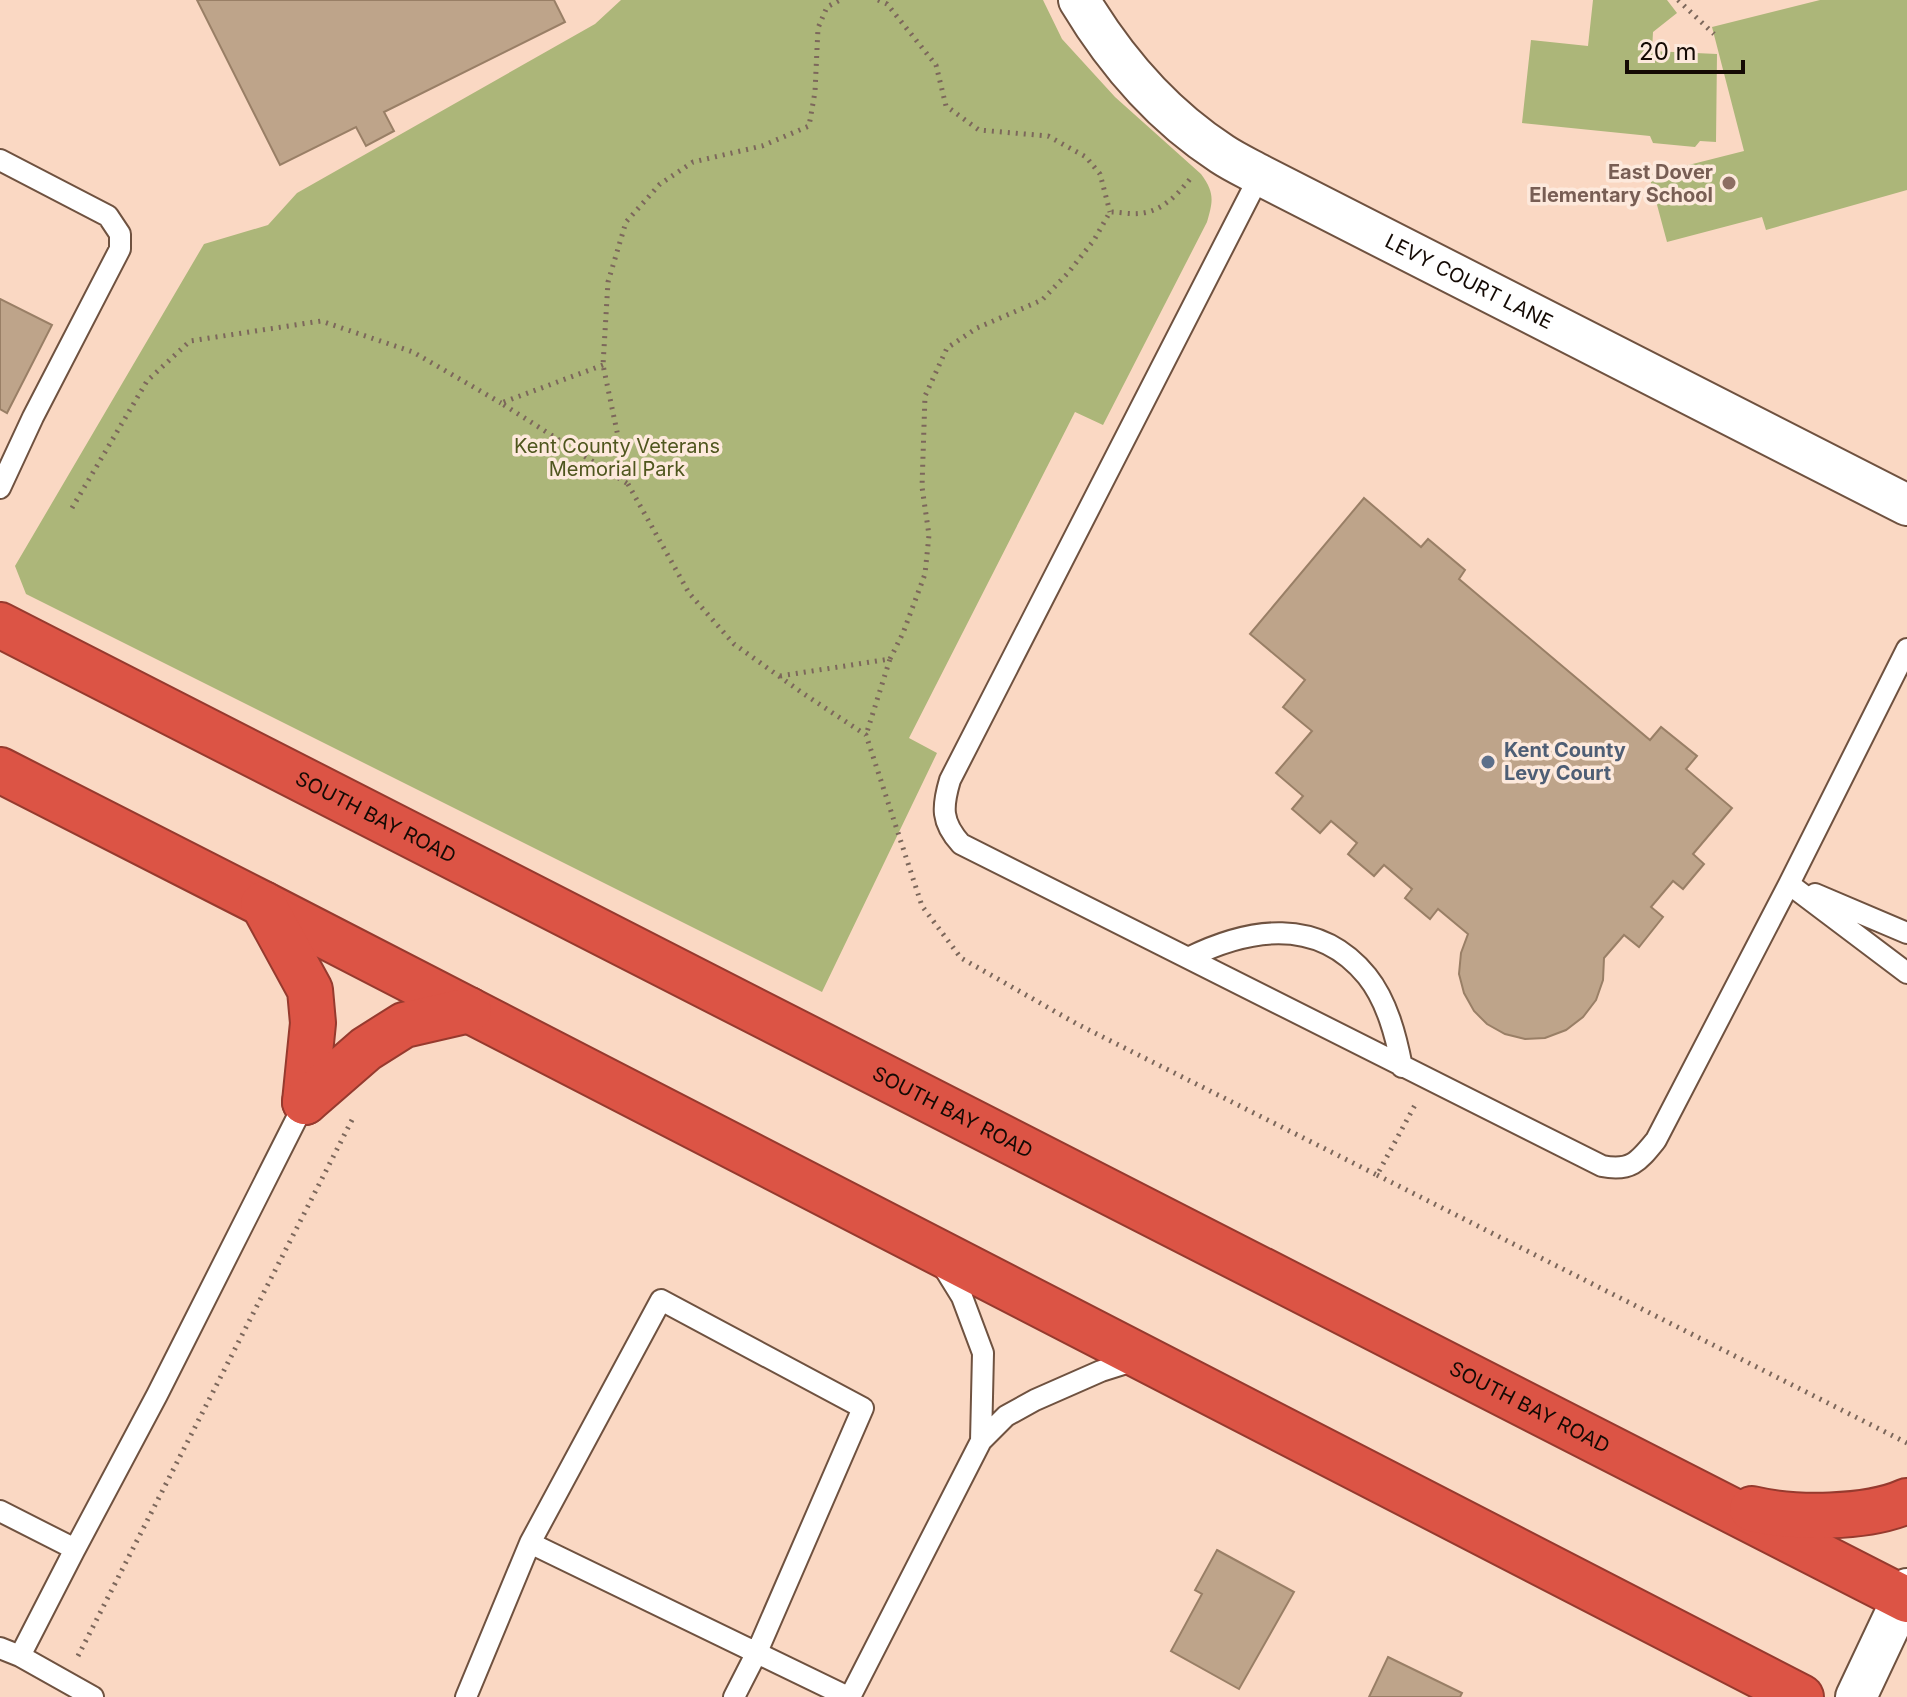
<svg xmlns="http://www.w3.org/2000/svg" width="1907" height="1697" font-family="Inter,sans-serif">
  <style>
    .green { fill: #acb679 }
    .building { fill: #bea48a; stroke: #997f66; stroke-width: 2 }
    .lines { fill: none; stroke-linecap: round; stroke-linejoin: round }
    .lane-casing { stroke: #6f5240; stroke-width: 24 }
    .street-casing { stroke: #6f5240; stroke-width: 44 }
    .highway-casing { stroke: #963a2e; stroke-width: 48 }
    .path { stroke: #7c675b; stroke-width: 5; stroke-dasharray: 2 6; stroke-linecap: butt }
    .lane { stroke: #fff; stroke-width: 20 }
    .street { stroke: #fff; stroke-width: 40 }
    .highway { stroke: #dc5445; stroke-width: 44 }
    .education-dot { fill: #8d6e63; stroke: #fde9dc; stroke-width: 3 }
    .service-dot { fill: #5c6f8a; stroke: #fde9dc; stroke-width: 3 }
    .labels { text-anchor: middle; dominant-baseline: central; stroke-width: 7; stroke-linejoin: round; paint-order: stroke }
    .education-label { font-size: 20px; font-weight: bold; fill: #785e54; stroke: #fde9dc; text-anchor: end }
    .street-label { font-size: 20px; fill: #140a04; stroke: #fde9dc }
    .park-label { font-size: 20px; fill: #4f561e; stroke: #fde9dc }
    .service-label { font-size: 20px; font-weight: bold; fill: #4e5e75; stroke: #fde9dc; text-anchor: start }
  </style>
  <rect width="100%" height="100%" fill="#fad8c3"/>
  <path class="green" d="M621 0H1043L1062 39 1115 97 1201 174C1215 193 1213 201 1207 222L1103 425 1075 412 909 738 937 753 822 992 26 594 15 566 204 244 268 225 297 193 595 24Z
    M1593 0H1667L1677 13 1653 32 1652 51 1717 54 1716 142 1700 141 1695 147 1653 143 1650 136 1522 123 1531 40 1588 46Z
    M1820 0H1907V190L1766 230 1762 217 1667 242 1649 175 1744 151 1712 27Z"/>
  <path class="building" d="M197 0H554L565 22 384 112 394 131 366 146 356 127 280 165Z
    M0 299 52 325 7 413 0 409Z
    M1364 498 1421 547 1428 539 1465 570 1459 579 1650 740 1661 727 1697 756 1686 769 1732 808 1693 854 1704 864 1683 889 1673 881 1651 907 1663 917 1639 947 1624 935 1604 958 1603 980 1596 1000 1583 1017 1566 1030 1545 1038 1525 1039 1505 1034 1487 1024 1474 1011 1464 993 1459 974 1461 953 1468 934 1438 909 1430 919 1405 898 1412 889 1384 865 1374 876 1348 854 1357 843 1331 821 1320 833 1292 809 1303 796 1276 773 1312 731 1283 707 1305 680 1250 634Z
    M1217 1550 1294 1592 1239 1689 1171 1651 1202 1594 1195 1590Z
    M1388 1657 1462 1693 1460 1697H1369Z"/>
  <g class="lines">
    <g class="lane-casing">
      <path id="lane" d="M0 160 108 216 120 234V249L33 417 0 488
        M1260 175 950 780C942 807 941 822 961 844L1602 1166C1631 1172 1639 1161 1656 1140L1789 884 1907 649
        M1789 884 1907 973
        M1815 894 1907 933
        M1188 958C1249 928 1318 916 1367 976 1387 1001 1396 1036 1402 1067
        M941 1263 962 1297 983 1353 981 1441
        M0 1511 75 1549 157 1395 305 1102
        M530 1543 661 1300 863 1408 757 1652 734 1697
        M0 1648 20 1656 93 1697
        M20 1656 75 1549
        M466 1697 530 1543 848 1697
        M850 1697 981 1441 1006 1416 1035 1400 1101 1371 1139 1359"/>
    </g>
    <g class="street-casing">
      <g id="street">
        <path id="s1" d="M1079 0C1115 60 1162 115 1222 154 1234 162 1247 168 1260 175L1907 505"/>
        <path d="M1856 1697 1907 1589"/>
      </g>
    </g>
    <g class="highway-casing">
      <g id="highway">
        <path id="s2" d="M0 625 1907 1600"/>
        <path d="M0 770 263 904 1801 1697"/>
        <path d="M263 904 310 990 313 1023 305 1102"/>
        <path d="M305 1102 366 1049 404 1025 469 1010"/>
        <path d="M1752 1509C1794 1519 1867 1519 1907 1501"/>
      </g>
    </g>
    <path class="path" d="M878 0 887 4 936 65 946 106 979 130 1048 136 1086 157 1100 174 1110 212
      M1678 0 1714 34
      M603 365 501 403 628 484 603 365 608 282 626 222 660 184 693 162 762 146 809 126 815 92 818 28 827 7 840 0
      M628 484 689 593 734 644 801 692 866 735 922 906 961 958 1077 1024 1377 1175 1415 1105
      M72 508 147 381 190 341 321 321 413 352 501 403
      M890 659 903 633 925 574 929 535 922 487 925 396 947 348 977 328 1042 300 1068 273 1094 240 1110 212C1120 212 1132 215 1143 213 1163 210 1177 195 1190 179
      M780 676 890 659 866 735
      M1377 1175 1907 1443
      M78 1656 354 1116"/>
    <use href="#lane" class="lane"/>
    <use href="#street" class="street"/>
    <use href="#highway" class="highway"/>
  </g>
  <circle class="education-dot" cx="1729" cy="183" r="8"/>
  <circle class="service-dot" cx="1488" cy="762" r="8"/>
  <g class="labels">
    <g class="education-label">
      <text x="1713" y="172">East Dover<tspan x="1713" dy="23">Elementary School</tspan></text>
    </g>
    <g class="street-label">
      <text stroke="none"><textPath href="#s1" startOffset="490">LEVY COURT LANE</textPath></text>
      <text stroke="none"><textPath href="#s2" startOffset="422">SOUTH BAY ROAD</textPath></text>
      <text stroke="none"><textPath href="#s2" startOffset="1070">SOUTH BAY ROAD</textPath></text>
      <text stroke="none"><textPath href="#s2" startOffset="1718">SOUTH BAY ROAD</textPath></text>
    </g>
    <g class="park-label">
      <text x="617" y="446">Kent County Veterans<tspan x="617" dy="23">Memorial Park</tspan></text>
    </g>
    <g class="service-label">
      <text x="1504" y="750">Kent County<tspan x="1504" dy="23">Levy Court</tspan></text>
    </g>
  </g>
  <path d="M1627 60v12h116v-12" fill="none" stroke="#140a04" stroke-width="4"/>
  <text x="1639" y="60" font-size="24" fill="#140a04" stroke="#fde9dc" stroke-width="6" paint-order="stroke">20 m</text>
</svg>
